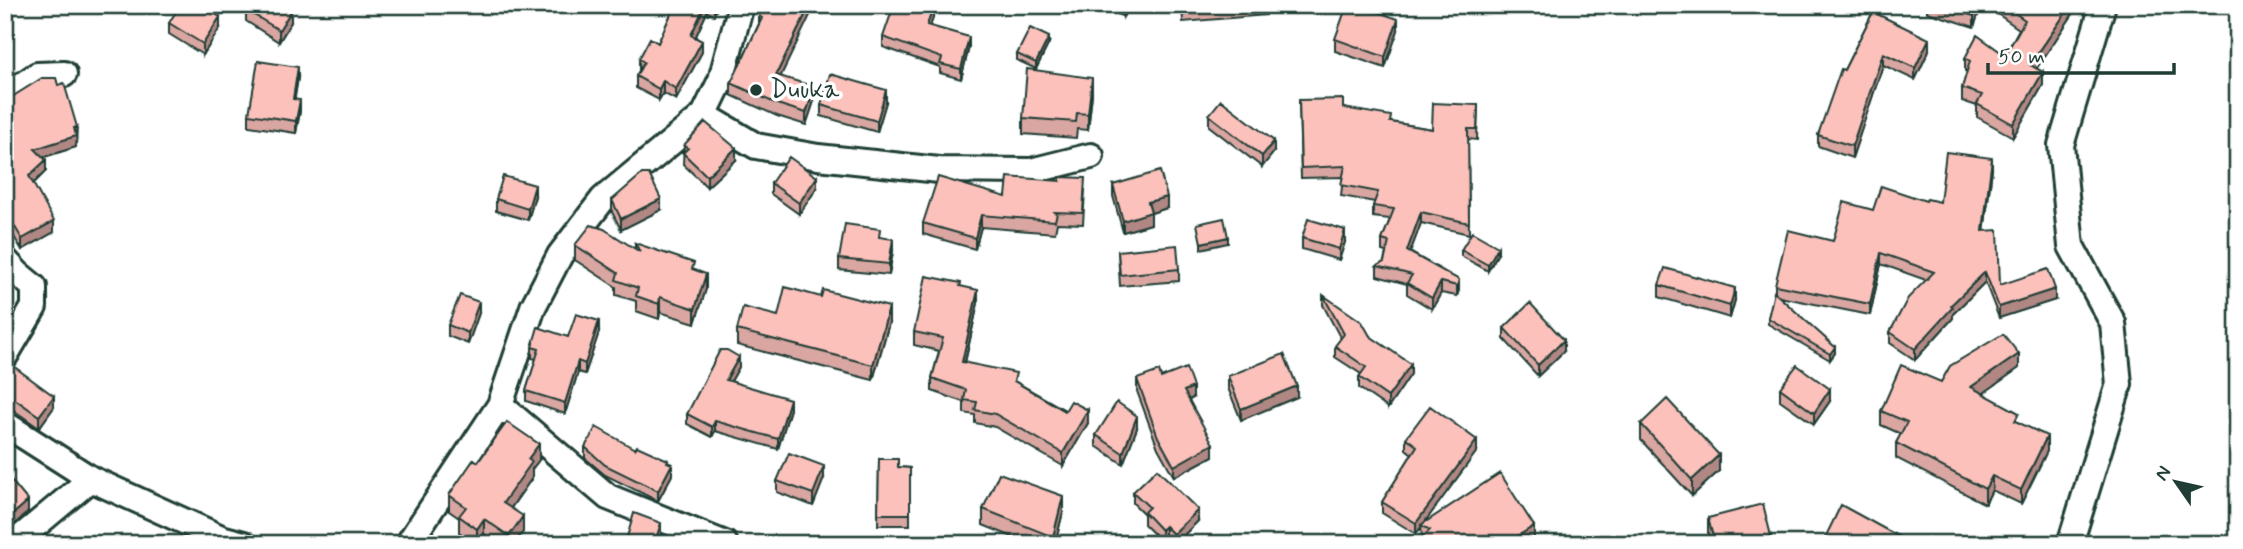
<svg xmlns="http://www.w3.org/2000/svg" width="2243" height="549" font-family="Mynerve,sans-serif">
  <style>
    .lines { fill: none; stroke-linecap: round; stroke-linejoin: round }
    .street-casing { stroke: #1f3d34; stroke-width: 30 }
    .street { stroke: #fff; stroke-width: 24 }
    .wall { fill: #daa6a2; stroke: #1f3d34; stroke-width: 2 }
    .shaded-wall { fill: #b18784; stroke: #1f3d34; stroke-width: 2 }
    .building { fill: #fdc1bc; stroke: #1f3d34; stroke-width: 2 }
    .poi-dot { fill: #1f3d34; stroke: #fff; stroke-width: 2.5 }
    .labels { text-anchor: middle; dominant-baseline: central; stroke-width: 7; stroke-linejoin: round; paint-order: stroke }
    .poi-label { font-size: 26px; fill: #1f3d34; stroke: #fff; text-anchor: start }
  </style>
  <rect width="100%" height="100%" fill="#fff"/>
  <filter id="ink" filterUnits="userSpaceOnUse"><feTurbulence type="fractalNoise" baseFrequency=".0143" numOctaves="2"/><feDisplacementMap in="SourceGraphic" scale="14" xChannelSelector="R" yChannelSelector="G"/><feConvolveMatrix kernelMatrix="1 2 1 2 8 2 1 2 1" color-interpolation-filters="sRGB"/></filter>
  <g filter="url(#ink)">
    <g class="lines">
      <g class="street-casing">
        <path id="street" d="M5 97 37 75 64 74
          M704 115 756 146 818 157 939 170 1031 171 1091 156
          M5 260 17 273 34 287V307L5 356
          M500 405 608 497 725 544
          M5 424 91 479 221 538 244 544
          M13 544 91 479
          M408 544 500 405 533 307 560 255 603 199 704 115 721 80 741 5
          M2070 544 2119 384 2113 323 2071 246 2061 145 2103 5"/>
      </g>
      <use href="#street" class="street"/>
    </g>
    <path class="wall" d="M675 5H718L714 15 707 12 695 38 702 52 676 100 663 93 659 100 636 88V76L639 71V59L658 43Z
      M764 5 781 76 815 98 806 125 777 116 731 95V83L759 24V16Z
      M1101 5H1130L1123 17Z
      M1182 5H1266V15L1183 22Z
      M1927 5H1980V9L1974 27 1927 12Z
      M1986 5H2079L2036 69 2043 85 2013 137 1977 117V106L1962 101V88L1967 72 1965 71V58L2005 55 2019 29 1986 6Z
      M246 10 291 22 279 42 246 21Z
      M1873 12 1929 50 1915 80 1883 65 1852 158 1818 146V135L1844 70Z
      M933 18 930 26 969 47 961 79 940 73V67L883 47V37Z
      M169 23 220 28 203 55 169 34Z
      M1398 30 1385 68 1335 51V39Z
      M1049 43 1036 69 1017 60V54Z
      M298 78 294 99 300 111 296 133 249 126V114Z
      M1092 94 1088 130 1077 129 1076 138 1023 134V118Z
      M5 100 77 139H76V147L44 157 46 171 33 184 54 232 22 250 5 222Z
      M1299 100 1343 108 1391 122 1432 129 1478 105 1477 140 1468 139 1469 234 1421 223 1410 252 1459 280V290L1457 296 1441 293 1432 309 1407 294V284L1377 276V266L1384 262 1386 252 1382 251V240L1390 219 1373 217V206L1375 202 1341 196 1343 177 1301 178Z
      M886 102 877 132 821 116V105Z
      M1209 115 1274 152 1262 167 1209 126Z
      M684 145 736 160 707 187 683 164Z
      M1992 169 1984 231 2000 285 2055 300 1999 318 1985 282 1953 314V318L1915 360 1890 343V332L1926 280 1881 264 1870 315 1780 297 1835 353 1830 360 1768 324V318L1775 292V285L1873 210 1926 201 1940 202Z
      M771 183 817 188 799 214 771 194Z
      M1113 185 1167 208 1151 213V224L1123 232 1113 196Z
      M1085 190 1083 224 1057 223 1055 233 981 227 975 249 923 234V223L1006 197Z
      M535 196 528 220 496 211V199Z
      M612 200 661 210 621 230 612 212Z
      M1302 238 1345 242 1339 260 1302 249Z
      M635 243 694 270 706 289 695 323 660 312 659 319 636 311V301L616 295V287L575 260V245L635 249Z
      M1461 250 1498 253 1488 271 1461 256Z
      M893 251 889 275 839 270V259Z
      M1118 251 1179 269V281L1120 286Z
      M1659 285 1735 300 1730 318 1659 297Z
      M961 287 978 303 965 363 1016 382 1088 423 1063 466 995 427 975 423V415L964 413V402L932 391V378L939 351 914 345V332Z
      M1323 295 1370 336 1411 374 1388 408 1359 388V377L1361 374 1335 357V346L1341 339 1323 305Z
      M479 313 468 344 448 336V325Z
      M778 316 889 323 873 380 737 345V330Z
      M1504 328 1564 351 1538 376 1504 339Z
      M599 332 585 374 578 372 565 414 526 401V391L536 359 532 358V347L568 337Z
      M5 360 54 407 39 428 5 404Z
      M739 367 731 381 790 409 778 449 715 431 712 437 687 424V414Z
      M2019 368 1983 393 2019 423 2047 451 2021 504 1992 490 1985 504 1896 458V443L1901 434 1881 425V411L1941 382Z
      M1228 376 1297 397 1241 420 1228 388Z
      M1161 378 1193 398 1189 400 1213 456 1174 477 1158 448 1137 391V379Z
      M1780 388 1830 401 1814 424 1780 400Z
      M1641 424 1719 471 1692 496 1641 440Z
      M1137 428 1123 464 1096 446V435Z
      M1406 438 1477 451 1423 524 1534 539 1422 538 1421 526 1416 534 1382 513V502L1412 454 1406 449Z
      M585 447 635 449 668 462 672 475 658 501 605 475 585 458Z
      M879 459 898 467 910 468V525H878Z
      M539 460 532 469V478L511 508 523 532 514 544H498L484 534 478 544H475L459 532V518L449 511V495L478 462Z
      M824 478 813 506 777 492V481Z
      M1133 492 1198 521 1175 544H1171L1165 537 1161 541 1144 524V514L1133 503Z
      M983 509 1063 512 1055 544H1030L983 525Z
      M1708 518 1773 544H1711L1708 533Z"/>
    <path class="shaded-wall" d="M705 5H707V12L691 47V35Z
      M714 5H718L714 15Z
      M810 5H815L776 86V75Z
      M1123 5H1130L1123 17Z
      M1978 5H1980V9L1974 27V16Z
      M2071 5H2079L2030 78V65Z
      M933 8V18L927 35V25Z
      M291 11V22L279 42V30Z
      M220 17V28L203 55V44Z
      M1398 19V30L1385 68V57Z
      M969 37V47L961 79V69Z
      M1049 37V43L1036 69V63Z
      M1929 39V50L1915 80V68Z
      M702 41V52L676 100V89Z
      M1883 53V65L1852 158V146Z
      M298 67V78L293 110V99Z
      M2043 72V85L2013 137V124Z
      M1092 78V94L1088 130V114Z
      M663 81V93L659 100V89Z
      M815 87V98L806 125V113Z
      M886 90V102L877 132V121Z
      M300 100V111L296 133V121Z
      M77 127 76 147 35 160V149Z
      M1274 141V152L1262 167V156Z
      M736 148V160L707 187V176Z
      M1992 158V169L1983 241V231Z
      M46 160V171L29 188V176Z
      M817 177V188L799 214V203Z
      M535 185V196L528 220V209Z
      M1167 197V208L1151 213V224L1123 232V221L1148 202Z
      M661 199V210L621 230V219Z
      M1421 212V223L1407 261V251Z
      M981 215V227L975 249V238Z
      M54 221V232L22 250V239Z
      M1345 230V242L1339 260V249Z
      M1228 237V243L1201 249V243Z
      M893 239V251L889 275V264Z
      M1498 247V253L1488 271V265Z
      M1881 253V264L1870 315V304Z
      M1985 272V282L1953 314V318L1915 360V349L1951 305Z
      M706 274V289L695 323V309Z
      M1459 280V290L1457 296V286Z
      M1441 282V293L1432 309V298Z
      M1735 288V300L1730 318V306Z
      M2055 289V300L1999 318V307Z
      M978 290V303L962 375V362Z
      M660 297V312L659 319V304Z
      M479 302V313L468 344V333Z
      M889 307V323L873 380V365Z
      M599 321V332L585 374V364Z
      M1564 340V351L1538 376V365Z
      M1835 347V353L1830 360V354Z
      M2019 354V368L1971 402V387Z
      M739 357V367L726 390V380Z
      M578 361V372L565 414V403Z
      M1411 364V374L1388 408V397Z
      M1297 386V397L1241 420V409Z
      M1193 387V398L1184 402V391Z
      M1830 389V401L1814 424V413Z
      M54 396V407L39 428V416Z
      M790 399V409L778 449V439Z
      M1088 410V423L1063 466V453Z
      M1137 416V428L1123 464V453Z
      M715 421V431L712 437V427Z
      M2047 436V451L2021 504V490Z
      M1477 440V451L1416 534V523Z
      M539 444V460L532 469V478L503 519V503L528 459Z
      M1213 444V456L1174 477V466Z
      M1719 455V471L1692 496V480Z
      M672 464V475L658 501V491Z
      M824 466V478L813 506V494Z
      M1992 476V490L1985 504V489Z
      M1063 496V512L1055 544H1053V537Z
      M28 501V512L5 533V521Z
      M1198 510V521L1175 544H1173V534Z
      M523 516V532L514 544H509V536Z
      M484 519V534L477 544V529Z
      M661 523V534L658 544 656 539Z
      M1165 526V537L1161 541V530Z
      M1534 526V539L1526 544H1513V539Z"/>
    <path class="building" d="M180 5H201L220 17 203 44 169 23Z
      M249 5H282L291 11 279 30 246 10Z
      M675 5H705L691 35 702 41 676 89 663 81 659 89 636 76 644 62 639 59 650 38 658 43Z
      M764 5H810L776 75 815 87 806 113 777 104 731 83 762 18 759 16Z
      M894 5H924L933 8 927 25 969 37 961 69 940 64 942 58 883 37Z
      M1183 5H1247L1183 11Z
      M1347 5H1358L1398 19 1385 57 1335 39Z
      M1940 5H1978L1974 16Z
      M2003 5H2071L2030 65 2043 72 2013 124 1977 104 1982 95 1962 88 1970 61 1965 58 1977 35 2005 55 2025 20Z
      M1873 12 1929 39 1915 68 1883 53 1852 146 1818 135 1841 69 1844 70Z
      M1030 28 1049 37 1036 63 1017 54Z
      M258 61 298 67 293 99 300 100 296 121 249 114Z
      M1027 69 1092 78 1088 114 1077 113 1076 122 1023 118Z
      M830 74 886 90 877 121 821 105Z
      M42 78H56L58 85 64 83 77 127 74 128 76 136 35 149 46 160 29 176 54 221 22 239 5 210V128L8 125 5 122V100H7Z
      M1343 99V108L1391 116 1390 122 1432 129 1433 103 1478 105 1477 129H1468L1469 223 1421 212 1407 251 1459 280 1457 286 1441 282 1432 298 1407 283 1412 275 1377 266 1384 262 1389 242 1382 240 1394 209 1373 206 1378 192 1341 185 1345 166 1301 168 1299 100Z
      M1221 100 1274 141 1262 156 1209 115Z
      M705 122 736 148 707 176 683 153 688 148 684 145Z
      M1946 152 1992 158 1983 231 1998 230 2000 285 2048 269 2055 289 1999 307 1985 272 1951 305 1953 307 1915 349 1890 332 1908 298 1934 272 1881 253 1870 304 1775 285 1788 230 1833 241 1844 202 1873 210 1881 186 1926 201 1927 199 1940 202Z
      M789 157 817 177 799 203 771 183Z
      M1160 171 1167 197 1148 202 1151 212 1123 221 1113 185Z
      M642 174H649L661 199 621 219 612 200Z
      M503 176 535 185 528 209 496 199Z
      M938 177 1006 197 1008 177 1060 181V177L1085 178 1083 213 1053 212 1057 213 1055 221 981 215 975 238 923 223Z
      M1224 218 1228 237 1201 243 1197 224Z
      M1308 219 1345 230 1339 249 1302 238Z
      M845 224 880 229 879 237 893 239 889 264 839 259Z
      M591 225 604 229 640 252 635 243 694 263 692 269 706 274 695 309 660 297 659 304 636 296 638 288 616 280 618 273 575 245Z
      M1472 232 1498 247 1488 265 1461 250Z
      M1177 245 1179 269 1120 275 1118 251Z
      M1665 268 1735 288 1730 306 1659 285Z
      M926 276 961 283 960 286 978 290 962 362 1016 373 1014 381 1065 411 1071 401 1088 410 1063 453 995 414 975 410 977 402 964 400 966 390 932 378 943 338 914 332Z
      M785 287 821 297 823 290 889 307 873 365 737 330 743 307 778 316Z
      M1774 292 1835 347 1830 354 1768 318Z
      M460 295 479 302 468 333 448 325Z
      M1323 295 1362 322 1370 336 1411 364 1388 397 1359 377 1366 367 1335 346 1344 334Z
      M1530 303 1564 340 1538 365 1504 328Z
      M576 314 599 321 585 364 578 361 565 403 526 391 539 349 532 347 538 327 568 337Z
      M2003 334 2019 354 1971 387 2019 413 2015 421 2047 436 2021 490 1992 476 1985 489 1896 443 1907 422 1881 411 1901 365 1941 382 1950 366Z
      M720 350H727L739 357 726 380 790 399 778 439 715 421 712 427 687 414Z
      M1284 354 1297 386 1241 409 1228 376Z
      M5 360 54 396 39 416 5 392Z
      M1797 365 1830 389 1814 413 1780 388Z
      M1186 368 1193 387 1184 391 1213 444 1174 466 1158 437 1137 379 1159 371 1161 378Z
      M1667 399 1719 455 1692 480 1641 424Z
      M1117 402 1137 416 1123 453 1096 435Z
      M1430 406 1477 440 1416 523 1382 502 1417 446 1406 438Z
      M507 422 539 444 528 459 532 462 503 503 523 516 509 536 484 519 477 529 459 516 466 507 449 495 474 459 478 462Z
      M596 427 635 449 637 446 668 460 667 462 672 464 658 491 605 465 585 447Z
      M789 453 824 466 813 494 777 481Z
      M879 459H898V467L910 468V514H878Z
      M1157 469 1198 510 1173 534 1165 526 1161 530 1144 512 1149 507 1133 492Z
      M5 473 28 501 5 521Z
      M999 473 1063 496 1053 537 983 509Z
      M1500 473 1534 526 1513 539 1515 544 1417 543 1430 530 1421 525Z
      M1763 504 1773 544H1715L1708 518Z
      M1841 505 1903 539 1900 544H1822Z
      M634 513 661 523 656 539 668 544H625Z
      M824 535 853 544H822Z
      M878 538 897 544H877Z"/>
  </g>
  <circle class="poi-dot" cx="756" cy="90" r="7"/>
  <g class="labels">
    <g class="poi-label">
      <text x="770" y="90">Duuka</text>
    </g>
  </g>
  <rect width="2243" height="549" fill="none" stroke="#fff" stroke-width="28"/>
  <rect x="14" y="14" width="2215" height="521" fill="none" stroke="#1f3d34" stroke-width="2.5" filter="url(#ink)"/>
  <g transform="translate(2176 482) rotate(304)" stroke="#ffffff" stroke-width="5" paint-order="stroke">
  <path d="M0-5L12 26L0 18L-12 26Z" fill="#1f3d34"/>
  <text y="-10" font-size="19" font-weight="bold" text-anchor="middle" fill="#1f3d34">N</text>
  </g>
  <path d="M1988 63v10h186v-10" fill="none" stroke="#1f3d34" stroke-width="3.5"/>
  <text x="1998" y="63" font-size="21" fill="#1f3d34" stroke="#ffffff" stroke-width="5" paint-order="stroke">50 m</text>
</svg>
